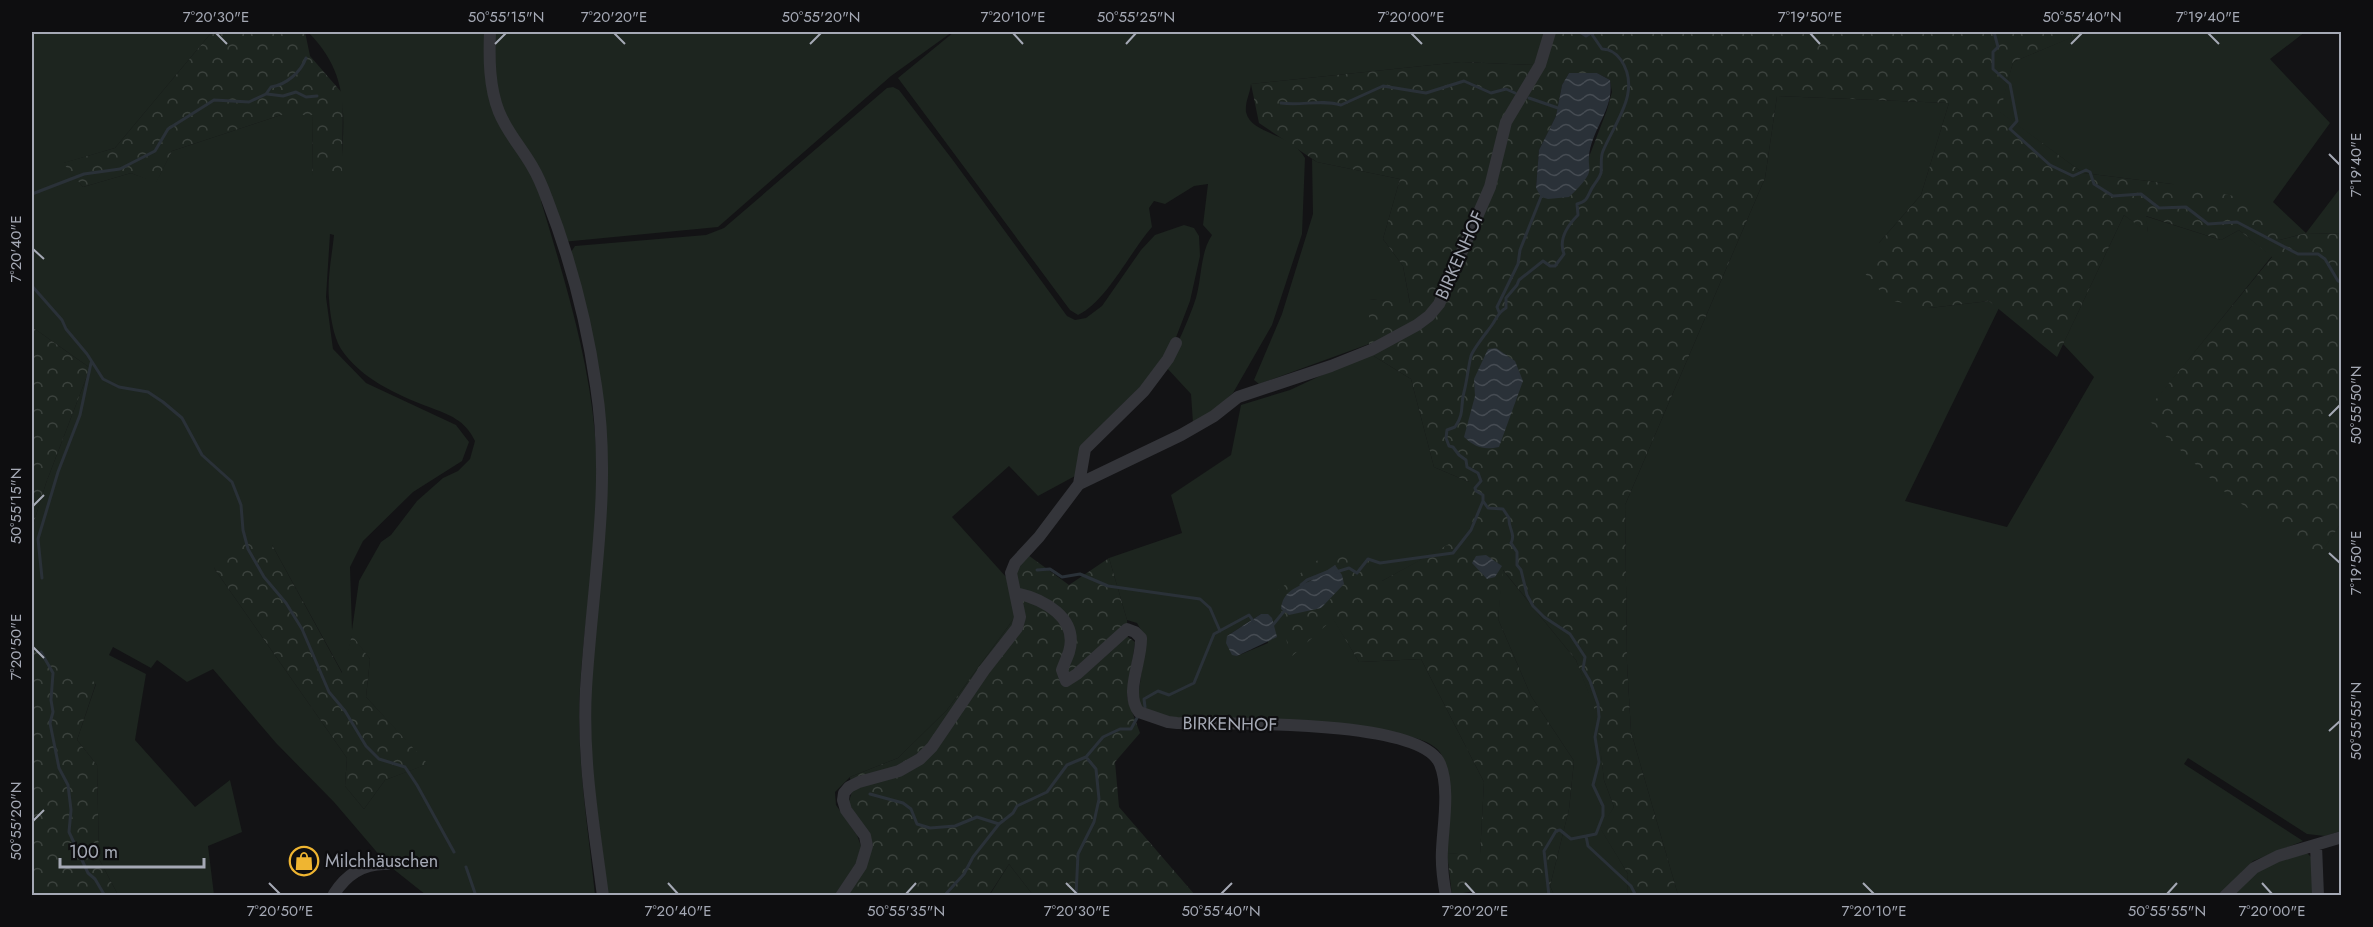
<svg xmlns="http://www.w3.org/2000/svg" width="2373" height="927" font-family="Jost,sans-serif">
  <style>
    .grass { fill: #1d251f; fill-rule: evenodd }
    .forest { fill: url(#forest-crowns); fill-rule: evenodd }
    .water { fill: url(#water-waves) }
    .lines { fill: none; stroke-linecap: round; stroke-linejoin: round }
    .stream { stroke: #2a3138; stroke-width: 3 }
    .minor { stroke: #34353a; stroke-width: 12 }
    .ticks { fill: none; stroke: #a5a9b5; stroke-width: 2 }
    .labels { text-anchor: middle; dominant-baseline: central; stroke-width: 4.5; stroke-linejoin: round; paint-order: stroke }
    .street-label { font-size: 18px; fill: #a5a9b5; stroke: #0e0e10 }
    .poi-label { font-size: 18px; fill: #a5a9b5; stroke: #0e0e10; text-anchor: start }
    .neatline { fill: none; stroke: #a5a9b5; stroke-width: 2 }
    .ticks-label { font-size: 15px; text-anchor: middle; fill: #a5a9b5 }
  </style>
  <defs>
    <pattern id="forest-crowns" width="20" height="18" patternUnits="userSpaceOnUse" patternTransform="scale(1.5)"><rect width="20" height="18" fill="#1d251f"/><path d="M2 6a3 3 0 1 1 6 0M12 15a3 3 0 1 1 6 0" fill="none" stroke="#3b423d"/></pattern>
    <pattern id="water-waves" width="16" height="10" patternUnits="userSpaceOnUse" patternTransform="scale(1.5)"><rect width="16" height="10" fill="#2a3138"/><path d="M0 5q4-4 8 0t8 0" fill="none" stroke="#464c53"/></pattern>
  </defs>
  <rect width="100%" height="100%" fill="#131315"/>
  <path class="grass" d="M32 32H212L115 148 64 163 83 187 131 173 156 182 172 151 281 115H313L312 178H341C343 120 353 77 308 32H952L891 76 718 227 562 242 547 200 541 201C564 278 588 354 595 434 603 519 585 604 580 688 576 757 588 826 595 895H426L387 864 334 802 276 743 213 669 187 682 157 660 151 668 113 647 109 655 146 674 135 740 195 807 230 780 242 832 208 846 214 895H118L99 859 97 765 77 740 96 684 34 649H32V528L46 483 90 368 32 327ZM330 234 334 235C332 255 327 279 329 299 330 314 333 336 341 349 360 378 397 395 429 407 450 415 465 420 475 441L470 459 458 471 443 478 417 501 391 535 381 542 359 581 352 630 350 567 363 541 413 492 462 461 469 442 456 425 366 383 333 349 326 297ZM272 545 343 674 352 636 370 659 366 697 427 764 385 780 364 809 345 786 347 758 214 568Z
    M954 32H1546L1534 65 1461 62 1251 84C1250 94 1245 101 1246 112 1251 135 1291 132 1305 158L1302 234 1272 325 1233 393 1213 411 1193 423 1191 394 1166 367C1177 345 1188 322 1196 298 1202 277 1200 253 1212 235L1203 225 1208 184 1194 186 1165 204 1154 201 1149 208 1152 227C1130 252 1106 302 1078 315L1070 310 898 78Z
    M2072 32H2305L2270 59 2330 123 2273 202 2306 233 2341 187V234L2306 233 2280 240 2172 184 2083 173 1999 112 2013 62 2072 37Z
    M893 87 899 90 952 159 1067 316 1075 320 1086 318 1102 306 1141 250 1155 235 1184 225 1194 228 1199 236 1200 256 1190 301 1175 340 1143 384 1080 446 1075 476 1038 496 1009 466 952 517 1007 578 1015 617 947 710 898 758 850 777 835 792 836 805 857 835 861 846 857 862 835 895H608L589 748 591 669 607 458 571 252 575 246 706 235 724 228 887 88Z
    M1777 96 1949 103 1921 195 1879 243 1929 308 1989 301 1999 308 1905 501 2007 527 2094 377 2063 344 2124 215 2148 232 2145 216 2221 240 2239 230 2272 256 2144 415 2320 554 2341 523V831L2325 836 2307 834 2188 758 2184 764 2303 841 2253 861 2219 895H1678L1631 732 1627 664 1625 505 1765 178Z
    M1312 159 1317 162 1400 179 1383 239 1403 266 1410 304 1369 299V344L1259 384 1254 380 1282 314 1313 214Z
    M1369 353 1411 379 1434 467 1469 482V534L1382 581 1333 618 1359 662 1421 659 1484 782 1480 856 1447 853C1447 827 1455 772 1439 751 1429 739 1406 736 1391 732L1174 720 1137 705 1146 639 1137 623 1127 620 1109 558 1182 533 1171 495 1231 455 1241 405 1290 390ZM1261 614 1268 643 1237 656 1227 636Z
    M1502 569 1576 660 1597 713 1604 780 1614 807 1601 829 1628 874 1627 895H1554L1550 886 1569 809 1574 761 1531 696 1498 619Z
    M2305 851 2313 859 2315 895 2231 896 2255 871Z
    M1009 864 1033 895 989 896Z"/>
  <path class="forest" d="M212 32H305L310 56 343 94 342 178H312L313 115H281L172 151 156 183 131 173 83 187 63 163 115 148Z
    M1556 32H2072L2073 37 2013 62 2000 112 2083 173 2172 184 2254 200 2280 240 2306 233 2341 234V523L2320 555 2293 540 2226 493 2143 415 2272 257 2239 230 2221 240 2146 216 2148 233 2124 215 2057 357 1989 301 1929 308 1888 300 1862 270 1879 243 1921 195 1949 103 1777 96 1765 178 1625 505 1627 664 1631 732 1678 895H1627L1628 874 1600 828 1614 807 1604 780 1596 713 1576 660 1503 570 1498 619 1531 696 1574 761 1569 809 1550 886 1554 895H1478L1474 891 1452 895 1447 853 1480 855 1484 782 1421 659 1359 662 1333 619 1290 658 1277 591 1323 556 1366 551 1382 581 1469 533V482L1434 467 1411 379 1369 353V299L1410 303 1403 266 1383 239 1400 179 1317 162 1259 123 1251 84 1461 62 1534 65ZM1569 73H1597L1610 80 1612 92 1607 110 1589 157 1536 188 1539 150 1556 116 1562 85ZM1335 565 1342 588 1321 608 1291 589 1311 580Z
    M32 327 90 368 46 483 32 528Z
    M235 536 272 545 342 673 352 635 370 659 366 697 428 764 385 780 364 809 345 786 347 758 214 568Z
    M1028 555 1069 585 1109 558 1127 620 1128 637 1135 642 1127 698 1140 733 1115 762 1119 807 1195 895H1033L1009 864 989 895 841 896 867 846 846 810 852 792 850 777 898 758 947 710 1015 617 1007 578Z
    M34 648 96 683 77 740 97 765 99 859 118 895H32V649Z"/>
  <path class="water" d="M1569 73H1597L1610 80C1615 109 1591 129 1589 157 1588 164 1591 169 1588 175 1583 184 1576 190 1569 197L1548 199 1541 197 1536 188 1539 150 1556 116 1562 85Z
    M1496 348 1515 361 1523 381 1499 447C1484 450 1476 448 1464 437L1475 396 1474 379 1488 349Z
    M1486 555 1502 566 1495 577 1487 579 1472 563 1476 556Z
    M1335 565 1342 575 1344 584 1321 608 1289 615 1281 609C1283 591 1295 588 1310 581 1319 576 1327 570 1335 565Z
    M1261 614H1268L1272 618 1277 637 1237 656 1232 655 1226 643 1227 636Z"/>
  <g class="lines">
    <path class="stream" d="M1994 32 1998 47 1993 52V69L2010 84 2017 121 2010 129 2050 165 2073 176 2086 170 2090 172 2094 184 2113 196 2141 194 2159 208 2186 207 2208 224 2237 222 2298 254H2318L2325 259 2338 281 2342 283
      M267 94 283 96 296 92 306 97 317 96
      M1529 98 1558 108
      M1281 103C1302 106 1321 99 1341 105L1383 86 1426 93 1464 81 1491 93 1506 89 1515 93
      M32 194 84 174 120 169 155 151 168 129 214 100 249 102 266 94 271 87C286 85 301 72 306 58
      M32 286 62 320 66 329 87 354 103 379 119 387 148 392 163 402 182 418 202 455 232 482 241 505 243 530 248 549 264 577 286 603 302 629 329 692 345 711 366 746 379 759 405 767 417 785 454 852
      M1499 312 1497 307 1518 264 1520 250 1541 197
      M1037 570 1050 569 1062 577 1080 574 1108 586 1200 599 1210 608 1220 631
      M1336 572 1349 568 1357 573 1368 559 1380 563 1453 553 1471 530 1483 501
      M42 578 38 539 58 472 80 415 91 363
      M1301 585 1307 580 1327 572
      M1272 626 1285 610
      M41 652 53 673 51 700 53 712 50 723 59 768 68 785 71 810 69 832 88 873 95 879 105 896
      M1145 707 1144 699 1158 691 1169 695 1194 683 1214 634 1249 615 1254 622
      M870 794 903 803 911 809 917 824 930 828 955 826 977 817 999 824
      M1586 836 1588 846 1631 886 1636 896
      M466 867 476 896
      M944 896 964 874 973 857 999 824 1013 813 1017 806 1047 792 1067 765 1086 757 1103 737 1120 729H1131L1138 716
      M1076 896 1078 854 1094 822 1099 799 1096 769 1086 757
      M1549 896 1544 851 1556 831 1560 830 1571 839 1596 834 1603 816V806L1593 785 1599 762 1595 737 1599 717 1598 704 1590 681 1583 669 1585 657 1570 634 1544 617 1533 606 1527 595 1521 570 1517 565V552L1511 543C1516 534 1508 528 1509 518L1503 509 1488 508 1483 501V495L1476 491 1475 488 1481 481 1478 473 1467 467 1466 460 1459 455 1453 447 1449 446 1446 438 1447 430 1455 427C1465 413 1460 406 1464 392 1467 381 1468 368 1471 356 1473 349 1487 332 1492 325 1497 318 1498 312 1506 308V298L1517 285 1519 280 1543 261 1550 266H1555L1564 254C1558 239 1567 226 1578 215L1577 204C1590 201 1587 194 1594 185 1597 180 1599 179 1601 173 1602 166 1600 158 1603 151 1615 122 1642 91 1621 60 1616 53 1611 49 1602 49L1591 33 1586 36 1580 32"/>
    <path class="minor" d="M490 32C489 58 489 87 499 112 507 132 521 147 532 166 538 176 543 188 547 199 570 258 587 323 596 386 612 487 592 588 586 689 582 758 594 827 603 896
      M1079 484 1085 449 1144 391 1168 359 1176 343
      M1016 593C1044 599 1079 618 1069 652 1067 658 1064 664 1062 670L1066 681 1077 674 1127 629 1135 632 1141 638C1142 661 1124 693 1139 712L1168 722 1177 723C1224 724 1421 718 1440 764 1450 788 1443 826 1442 850 1441 866 1443 880 1446 896
      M2316 845 2318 896
      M336 896 334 894C346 875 364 863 387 864
      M841 896 861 866 867 846 865 836 846 810 843 800 844 793 849 787 859 782 899 771 920 759 932 747 985 669 1017 628 1020 617 1011 573 1015 563 1039 537 1079 484 1181 435 1214 416 1238 397 1331 366 1371 350 1417 325 1429 316 1439 304 1490 187 1506 122 1540 65 1550 32
      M2225 896 2254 868 2278 856 2342 837"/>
  </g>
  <path class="ticks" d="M216 33 227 44M614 33 625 44M1013 33 1023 44M1411 33 1422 44M1810 33 1820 44M2208 33 2219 44M495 44 506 33M810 44 821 33M1126 44 1136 33M2071 44 2082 33M2329 154 2340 165M33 249 44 259M2329 416 2340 405M33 506 44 495M2329 553 2340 563M33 647 44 658M2329 731 2340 721M33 821 44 810M269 883 280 894M668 883 678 894M1066 883 1077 894M1465 883 1475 894M1863 883 1874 894M2262 883 2272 894M906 894 916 883M1221 894 1232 883M2167 894 2177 883"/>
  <defs>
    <g id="shop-ring" transform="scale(1.5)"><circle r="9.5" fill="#0e0e10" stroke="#efb531" stroke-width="1.5"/><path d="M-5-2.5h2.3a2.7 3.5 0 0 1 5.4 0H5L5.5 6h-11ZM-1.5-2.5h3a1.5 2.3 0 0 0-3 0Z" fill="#efb531"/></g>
  </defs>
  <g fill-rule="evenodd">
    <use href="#shop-ring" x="304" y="861"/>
  </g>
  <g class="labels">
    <g class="street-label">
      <text transform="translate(1460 255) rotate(-66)">BIRKENHOF</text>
      <text transform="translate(1230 724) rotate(1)">BIRKENHOF</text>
    </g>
    <g class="poi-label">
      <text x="325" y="861">Milchhäuschen</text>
    </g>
  </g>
  <rect width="2373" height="927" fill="none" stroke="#0e0e10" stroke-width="66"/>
  <path d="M60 858v9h144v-9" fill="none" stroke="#a5a9b5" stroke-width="3"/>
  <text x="69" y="858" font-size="18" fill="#a5a9b5" stroke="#0e0e10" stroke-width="4.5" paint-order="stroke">100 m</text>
  <rect x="33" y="33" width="2307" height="861" class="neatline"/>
  <g class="ticks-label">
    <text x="216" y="22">7°20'30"E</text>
    <text x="506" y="22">50°55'15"N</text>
    <text x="614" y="22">7°20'20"E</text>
    <text x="821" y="22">50°55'20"N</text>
    <text x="1013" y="22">7°20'10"E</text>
    <text x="1136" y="22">50°55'25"N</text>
    <text x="1411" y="22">7°20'00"E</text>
    <text x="1810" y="22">7°19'50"E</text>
    <text x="2082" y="22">50°55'40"N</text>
    <text x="2208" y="22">7°19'40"E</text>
    <text transform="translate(2356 165) rotate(-90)" y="5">7°19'40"E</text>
    <text transform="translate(16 249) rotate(-90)" y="5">7°20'40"E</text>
    <text transform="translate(2356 405) rotate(-90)" y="5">50°55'50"N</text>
    <text transform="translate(16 506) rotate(-90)" y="5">50°55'15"N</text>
    <text transform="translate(2356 563) rotate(-90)" y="5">7°19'50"E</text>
    <text transform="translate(16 647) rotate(-90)" y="5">7°20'50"E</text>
    <text transform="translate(2356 721) rotate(-90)" y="5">50°55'55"N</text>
    <text transform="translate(16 821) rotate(-90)" y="5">50°55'20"N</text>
    <text x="280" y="916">7°20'50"E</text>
    <text x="678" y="916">7°20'40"E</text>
    <text x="906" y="916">50°55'35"N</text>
    <text x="1077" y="916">7°20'30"E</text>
    <text x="1221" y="916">50°55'40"N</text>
    <text x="1475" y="916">7°20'20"E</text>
    <text x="1874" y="916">7°20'10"E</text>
    <text x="2167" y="916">50°55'55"N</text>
    <text x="2272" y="916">7°20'00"E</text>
  </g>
</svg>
